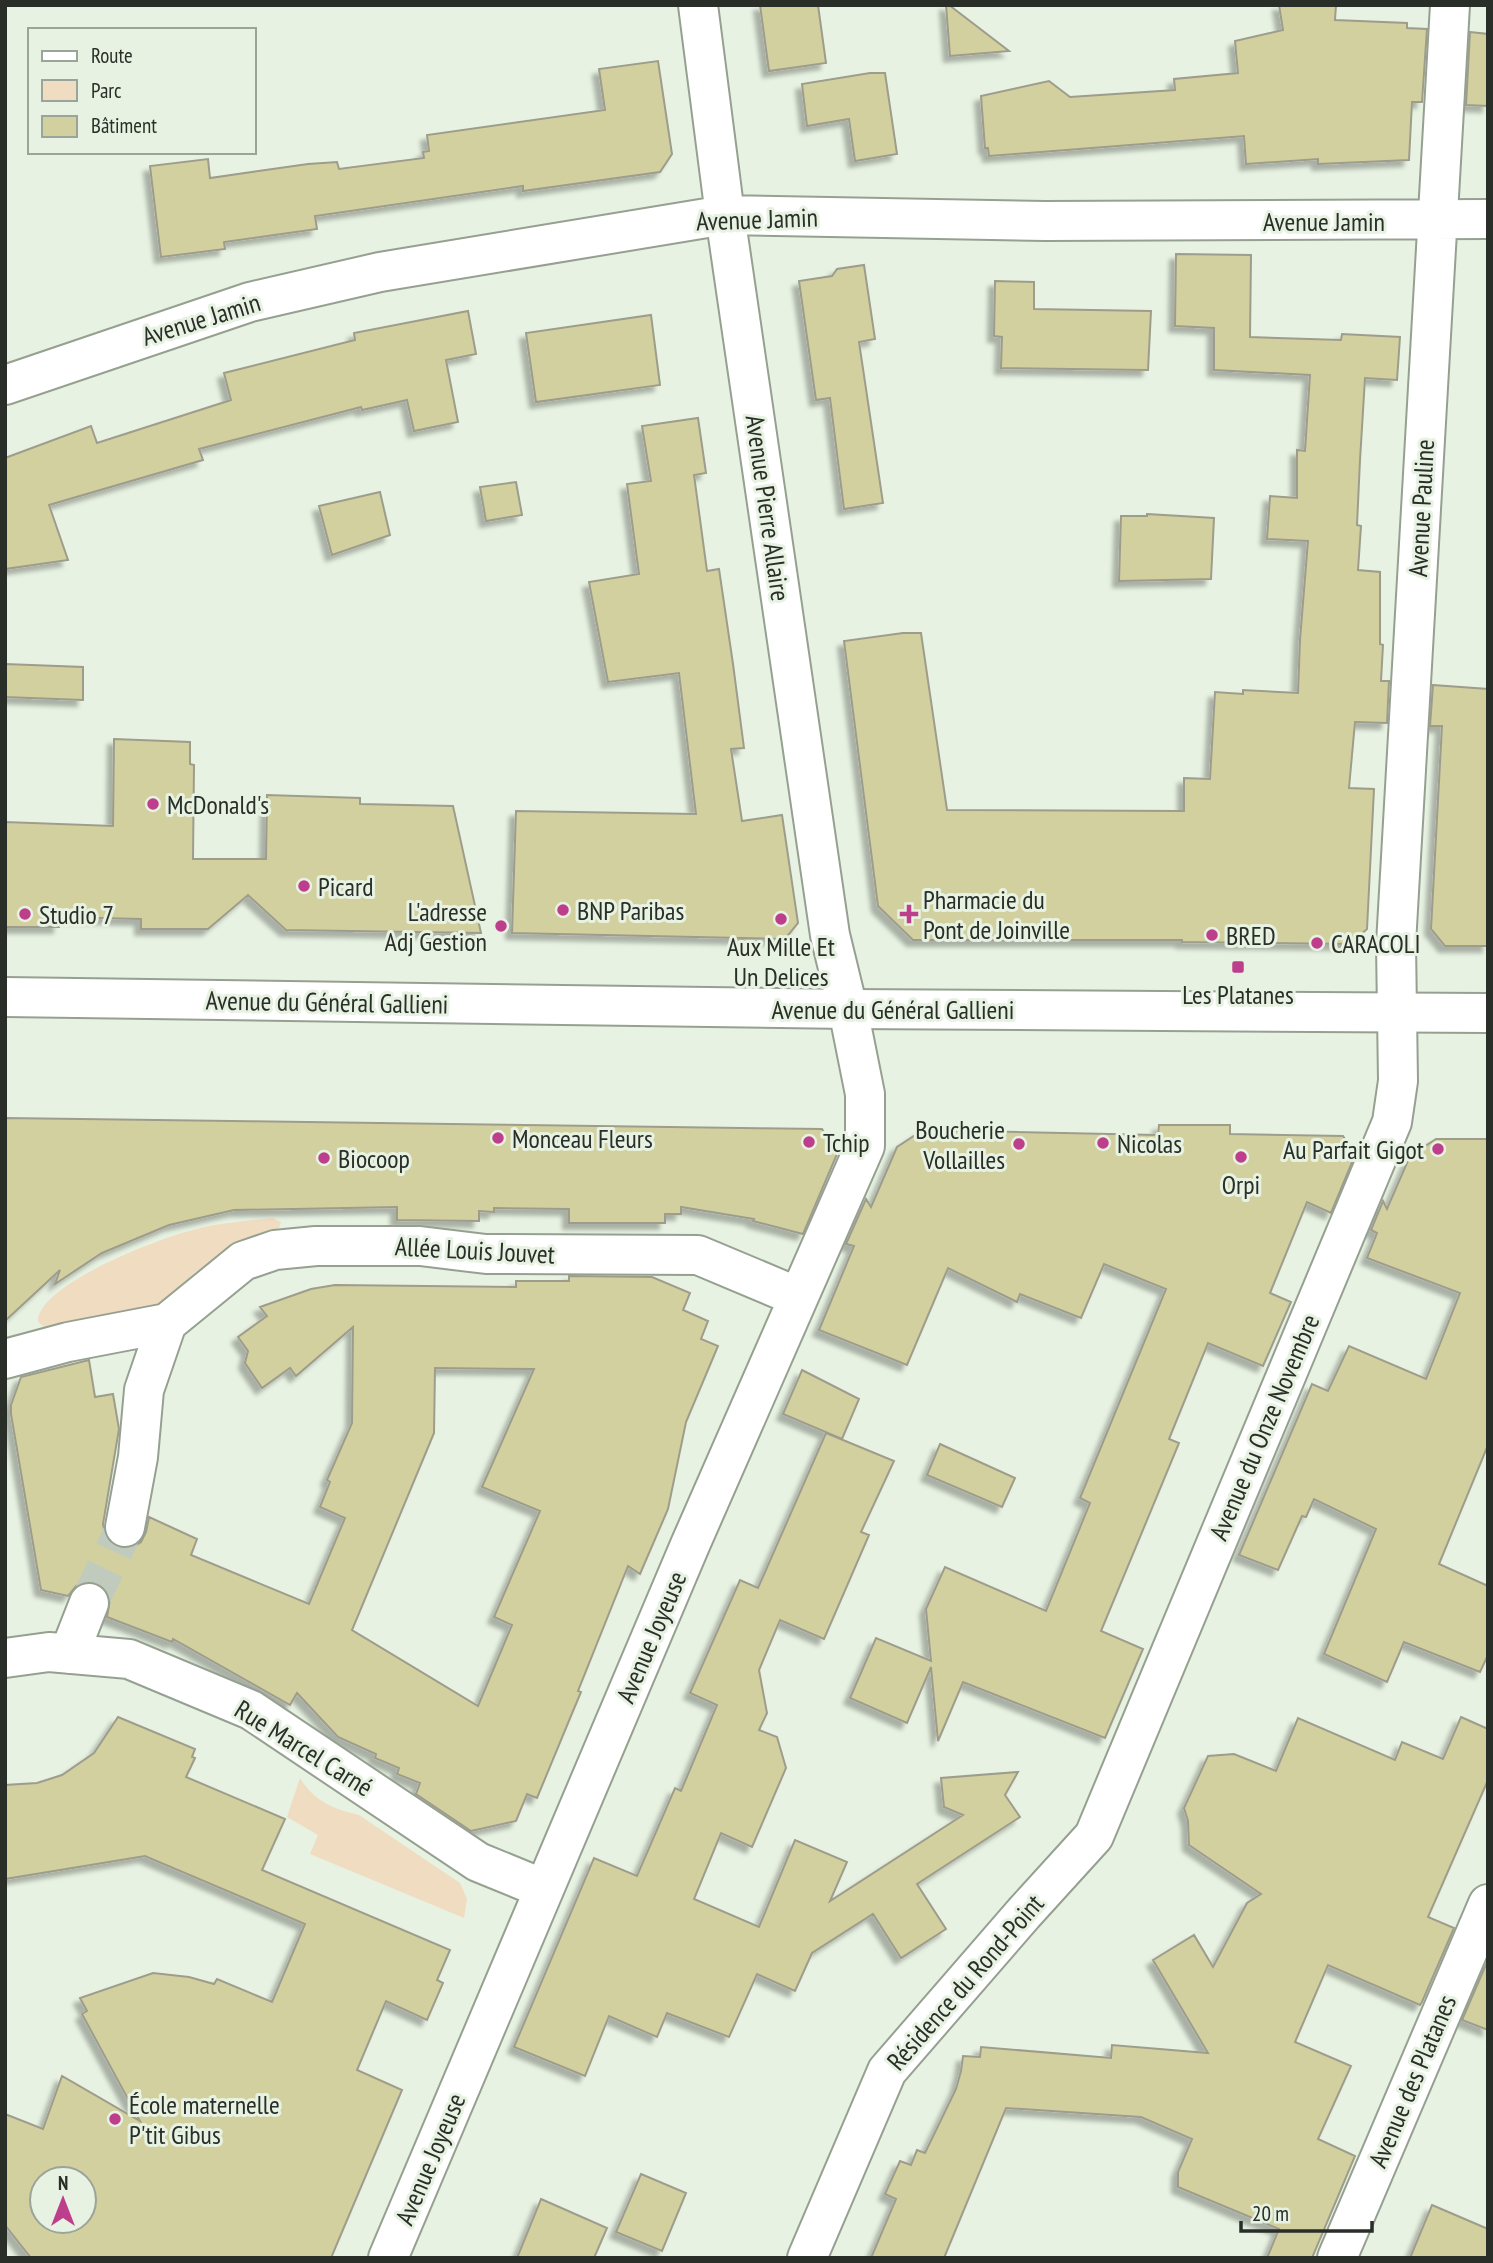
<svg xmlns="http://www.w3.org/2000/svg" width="1493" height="2263" font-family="'PT Sans Narrow',sans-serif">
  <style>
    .green { fill: #f0dcc0 }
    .building { fill: #d3d09f; stroke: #9e9d8c; stroke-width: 2; fill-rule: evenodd; filter: url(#shadow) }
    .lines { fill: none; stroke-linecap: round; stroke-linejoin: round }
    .minor-tunnel { stroke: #c1cbbd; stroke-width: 38; stroke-dasharray: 38 19; stroke-linecap: butt }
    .minor-casing { stroke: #96a091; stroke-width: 42 }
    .major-casing { stroke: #96a091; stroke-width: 42 }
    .minor { stroke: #fff; stroke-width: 38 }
    .major { stroke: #fff; stroke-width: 38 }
    .poi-dot { fill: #bd3f8c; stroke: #e7f2e2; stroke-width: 2.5 }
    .labels { text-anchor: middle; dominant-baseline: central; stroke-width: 6; stroke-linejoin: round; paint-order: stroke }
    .street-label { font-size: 26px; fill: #2a2e28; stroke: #e7f2e2 }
    .poi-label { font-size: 26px; fill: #2a2e28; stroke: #e7f2e2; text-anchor: start }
  </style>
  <defs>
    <filter id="shadow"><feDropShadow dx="-6" dy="6" stdDeviation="2" flood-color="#0004"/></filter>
  </defs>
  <rect width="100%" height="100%" fill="#e7f2e2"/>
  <path class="green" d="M273 1218 281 1222 279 1228 254 1236 222 1252 193 1274 182 1288 161 1305 47 1329 38 1322C36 1285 162 1237 193 1230 219 1223 247 1221 273 1218Z
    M300 1778C314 1801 333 1809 359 1815L460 1883 467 1899 464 1918 310 1854 318 1835 287 1817Z"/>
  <path class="building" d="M760 5H818L826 63 769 71Z
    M946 5H949L1009 51 950 56Z
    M1279 5H1336L1335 20 1407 23V28L1427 29 1422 102H1412L1409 160 1318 164V159L1246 164 1244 136 989 156 988 148H985L981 96 1049 81 1070 97 1175 90 1174 79 1238 73 1235 41 1283 30Z
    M1470 32 1488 34V106L1466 105Z
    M658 61 672 154 660 172 523 191V186L315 216 317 229 224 242 225 249 161 257 150 166 208 159 210 178 308 164 337 162 339 169 424 158 423 152 429 151 427 135 605 110 599 69Z
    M870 73H885L897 154 855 161 849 119 807 126 802 84Z
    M1176 254 1251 255 1250 337 1341 340 1342 334 1400 337 1397 380 1365 378 1360 460 1357 525 1361 526 1358 570 1380 572V644L1383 645 1381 681H1389L1387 723 1355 722 1349 788 1374 789 1367 929 1350 944 1182 942V940H913L878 906 844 641 903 633H921L947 810 1184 811V778L1210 779 1215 692 1243 694V690L1298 693 1300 640 1308 541 1267 539 1270 496 1297 498V450L1305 451 1310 375 1214 370V328L1175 326Z
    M864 265 875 339 859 342 883 503 844 509 830 398 816 400 799 281 832 276 837 269Z
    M995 281 1034 282V309L1151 311 1148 370 1001 368 1002 337 994 336Z
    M468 311 476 354 446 360 458 422 414 431 407 400 362 410 361 407 199 449 203 460 49 505 68 560 5 569V458L91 426 97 443 231 400 224 373 355 340 354 333Z
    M651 315 660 385 536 402 526 333Z
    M698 418 706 473 694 475 707 571 719 569 733 664 744 748 731 749 742 821 782 815 798 923 785 939 512 933 516 811 696 814 679 673 608 682 589 582 639 574 627 484 651 481 642 426Z
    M516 482 522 515 486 521 480 487Z
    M380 492 390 535 332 555 319 506Z
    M1147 514 1214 518 1211 579 1119 581 1121 516H1147Z
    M5 664 83 667V700L5 697Z
    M1433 685 1488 689V946H1445L1431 929 1442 726H1430Z
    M114 739 190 742V764L194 765 193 859H266L267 795 360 798V804L453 806 481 933 286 930 248 895 208 929H141V919L59 917V927H5V822L113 826Z
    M5 1118 822 1129 837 1154 803 1234 753 1221 754 1219 681 1207V1214H665V1223H569V1209L494 1208V1212L479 1211V1221L397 1220V1207L234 1210 169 1225 102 1253 55 1284 60 1270 5 1321Z
    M1159 1125H1230V1134L1343 1136 1355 1155 1331 1213 1307 1202 1270 1293 1291 1302 1263 1366 1208 1343 1169 1439 1179 1443 1101 1631 1143 1649 1105 1738 963 1682 938 1741 931 1667 907 1723 850 1698 876 1638 931 1661 926 1609 945 1567 1046 1611 1090 1503 1080 1498 1166 1289 1104 1264 1081 1318 1020 1294 1017 1302 948 1268 907 1365 819 1330 854 1246 846 1244 866 1199 871 1207 897 1147 923 1130 1158 1135Z
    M1436 1139H1488V1445L1439 1564 1488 1586V1655L1480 1672 1404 1642 1387 1682 1324 1654 1376 1529 1314 1499 1306 1517 1302 1516 1278 1570 1239 1555 1312 1384 1328 1391 1349 1346 1426 1379 1460 1293 1367 1258 1377 1233 1371 1230 1383 1201 1387 1209 1410 1156Z
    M569 1276 652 1277 690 1293 683 1310 708 1321 701 1339 718 1346 686 1422 668 1509 640 1574 628 1566 578 1691 581 1692 573 1711 537 1798 527 1794 516 1821 471 1831 416 1794 420 1783 397 1774 399 1768 375 1758 376 1754 338 1737 297 1693 290 1705 173 1639 172 1642 107 1617 110 1599 106 1589 98 1583 86 1581 76 1586 68 1596 41 1590 11 1414V1405L21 1377 89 1360 95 1397 113 1394 119 1429 103 1524 105 1535 111 1544 120 1548H132L141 1542 146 1532 149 1517 197 1539 191 1555 309 1604 345 1518 320 1507 330 1482 327 1480 352 1423 353 1327 296 1376 290 1368 262 1388 245 1363 248 1351 238 1337 267 1316 260 1307 311 1289 335 1285 516 1287V1281H569ZM435 1368 534 1369 482 1487 540 1511 494 1617 512 1625 478 1706 352 1630 434 1433Z
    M802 1370 859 1399 842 1439 783 1414Z
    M826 1433 894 1461 861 1532 869 1535 824 1639 780 1620 759 1670 767 1713 759 1730 777 1737 786 1768 752 1847 721 1833 694 1899 759 1927 795 1840 847 1862 830 1901 963 1815 944 1807 941 1778 1018 1772 1005 1795 1020 1817 917 1884 946 1929 901 1958 873 1914 812 1953 795 1991 757 1974 729 2037 667 2013 657 2037 609 2016 585 2076 514 2047 594 1858 637 1876 675 1788 681 1791 717 1705 690 1693 740 1580 758 1588Z
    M940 1444 1015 1478 1002 1507 927 1475Z
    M118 1717 195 1749 192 1757 195 1758 186 1777 285 1819 262 1870 450 1950 437 1980 443 1983 427 2020 386 2001 357 2070 402 2090 331 2258H31L5 2225V2114L43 2129 62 2076 140 2121 82 2014 87 2011 80 1998 153 1973 189 1977 214 1984 217 1979 272 2002 305 1924 145 1856 5 1879V1785L37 1783 62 1775 94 1753ZM42 2179H84V2221H42Z
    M1461 1717 1488 1729V1780L1428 1917 1454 1928 1422 2002 1420 2005 1328 1965 1295 2042 1351 2066 1318 2139 1355 2156 1312 2258H1267L1279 2229 1178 2187V2172L1192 2139 1141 2117 1006 2108 944 2258H871L896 2199 885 2194 900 2161 911 2165 917 2150 925 2153 956 2089 961 2071 963 2056 980 2057 981 2047 1111 2058 1112 2045 1208 2053 1153 1960 1194 1935 1213 1967 1247 1903 1261 1894 1189 1845 1188 1821 1184 1808 1208 1756 1234 1754 1276 1771 1298 1718 1395 1760 1402 1742 1443 1759Z
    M1488 1960V2030L1462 2020Z
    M641 2174 686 2193 662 2251 616 2232Z
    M541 2199 607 2228 594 2258H517Z
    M1432 2205 1488 2229V2258H1410Z"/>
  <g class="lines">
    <path class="minor-tunnel" d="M89 1603 125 1527"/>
    <g class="minor-casing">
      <path id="minor" d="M5 385 250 302 380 272 725 215 1045 221 1488 219
        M5 1359 68 1342 167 1323 243 1261 275 1250 316 1246H420L486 1254 698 1255 798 1297
        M125 1527 138 1457 144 1390 167 1323
        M69 1654 89 1603
        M5 1658 49 1652 129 1659 251 1710 478 1862 544 1889
        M388 2258 690 1545 865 1146V1094L848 1009 830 935 725 215 698 5
        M807 2258 887 2071 1024 1913 1094 1836 1392 1122 1398 1081 1396 944 1450 5
        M1337 2258 1488 1904"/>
    </g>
    <g class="major-casing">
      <path id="major" d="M5 997 848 1009 1488 1013"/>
    </g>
    <use href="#minor" class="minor"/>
    <use href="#major" class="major"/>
  </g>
  <g class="poi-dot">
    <circle cx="153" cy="804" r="7"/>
    <circle cx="304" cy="886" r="7"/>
    <circle cx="563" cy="910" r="7"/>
    <circle cx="25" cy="914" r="7"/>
    <path d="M905.5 903.5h7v7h7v7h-7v7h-7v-7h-7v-7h7z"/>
    <circle cx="781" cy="919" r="7"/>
    <circle cx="501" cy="926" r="7"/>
    <circle cx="1212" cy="935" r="7"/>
    <circle cx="1317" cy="943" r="7"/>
    <rect x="1231" y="960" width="14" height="14" rx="3.5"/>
    <circle cx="498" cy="1138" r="7"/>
    <circle cx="809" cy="1142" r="7"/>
    <circle cx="1103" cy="1143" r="7"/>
    <circle cx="1019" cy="1144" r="7"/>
    <circle cx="1438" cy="1149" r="7"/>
    <circle cx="1241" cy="1157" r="7"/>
    <circle cx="324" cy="1158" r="7"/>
    <circle cx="115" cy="2119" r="7"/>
  </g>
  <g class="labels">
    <g class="street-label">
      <text transform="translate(757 219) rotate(-2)">Avenue Jamin</text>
      <text x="1324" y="221">Avenue Jamin</text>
      <text transform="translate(201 319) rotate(-17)">Avenue Jamin</text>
      <text transform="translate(768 508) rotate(82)">Avenue Pierre Allaire</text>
      <text transform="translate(1421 508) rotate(-87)">Avenue Pauline</text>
      <text transform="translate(327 1002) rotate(1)">Avenue du Général Gallieni</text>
      <text x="893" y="1009">Avenue du Général Gallieni</text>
      <text transform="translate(475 1250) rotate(3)">Allée Louis Jouvet</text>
      <text transform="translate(1264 1427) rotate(-67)">Avenue du Onze Novembre</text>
      <text transform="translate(651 1637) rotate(-67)">Avenue Joyeuse</text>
      <text transform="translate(304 1748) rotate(32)">Rue Marcel Carné</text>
      <text transform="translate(965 1982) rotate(-49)">Résidence du Rond-Point</text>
      <text transform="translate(1412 2081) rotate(-67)">Avenue des Platanes</text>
      <text transform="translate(430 2159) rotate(-67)">Avenue Joyeuse</text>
    </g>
    <g class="poi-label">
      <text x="167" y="804">McDonald's</text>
      <text x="318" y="886">Picard</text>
      <text x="923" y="899">Pharmacie du<tspan x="923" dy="30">Pont de Joinville</tspan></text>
      <text x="577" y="910">BNP Paribas</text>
      <text x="487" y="911" text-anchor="end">L'adresse<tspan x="487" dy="30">Adj Gestion</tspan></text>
      <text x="39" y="914">Studio 7</text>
      <text x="1226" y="935">BRED</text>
      <text x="1331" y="943">CARACOLI</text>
      <text x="781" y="946" text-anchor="middle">Aux Mille Et<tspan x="781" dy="30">Un Delices</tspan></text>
      <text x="1238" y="994" text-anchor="middle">Les Platanes</text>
      <text x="1005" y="1129" text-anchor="end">Boucherie<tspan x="1005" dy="30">Vollailles</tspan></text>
      <text x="512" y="1138">Monceau Fleurs</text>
      <text x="823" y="1142">Tchip</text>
      <text x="1117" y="1143">Nicolas</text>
      <text x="1424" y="1149" text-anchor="end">Au Parfait Gigot</text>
      <text x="338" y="1158">Biocoop</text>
      <text x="1241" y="1184" text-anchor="middle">Orpi</text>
      <text x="129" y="2104">École maternelle<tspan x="129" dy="30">P'tit Gibus</tspan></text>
    </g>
  </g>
  <rect width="1493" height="2263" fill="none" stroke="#2a2e28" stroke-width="14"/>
  <rect x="28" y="28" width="228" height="126" fill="#e7f2e2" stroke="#9ba498" stroke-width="2"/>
  <rect x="42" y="51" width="35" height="10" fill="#ffffff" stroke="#9ba498" stroke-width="2"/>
  <text x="91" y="63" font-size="21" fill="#2a2e28">Route</text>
  <rect x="42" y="80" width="35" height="21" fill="#f0dcc0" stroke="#9ba498" stroke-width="2"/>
  <text x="91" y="98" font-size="21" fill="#2a2e28">Parc</text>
  <rect x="42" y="116" width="35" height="21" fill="#d3d09f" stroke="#9ba498" stroke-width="2"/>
  <text x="91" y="133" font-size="21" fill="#2a2e28">Bâtiment</text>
  <g transform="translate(63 2200)"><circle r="33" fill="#e7f2e2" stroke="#9ba498" stroke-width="2"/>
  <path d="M0-5L12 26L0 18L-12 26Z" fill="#bd3f8c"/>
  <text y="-10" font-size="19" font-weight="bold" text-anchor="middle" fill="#2a2e28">N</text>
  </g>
  <path d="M1241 2221v10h131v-10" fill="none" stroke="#2a2e28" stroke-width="3.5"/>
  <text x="1252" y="2221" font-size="21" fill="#2a2e28" stroke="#e7f2e2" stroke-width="5" paint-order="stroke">20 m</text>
</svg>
